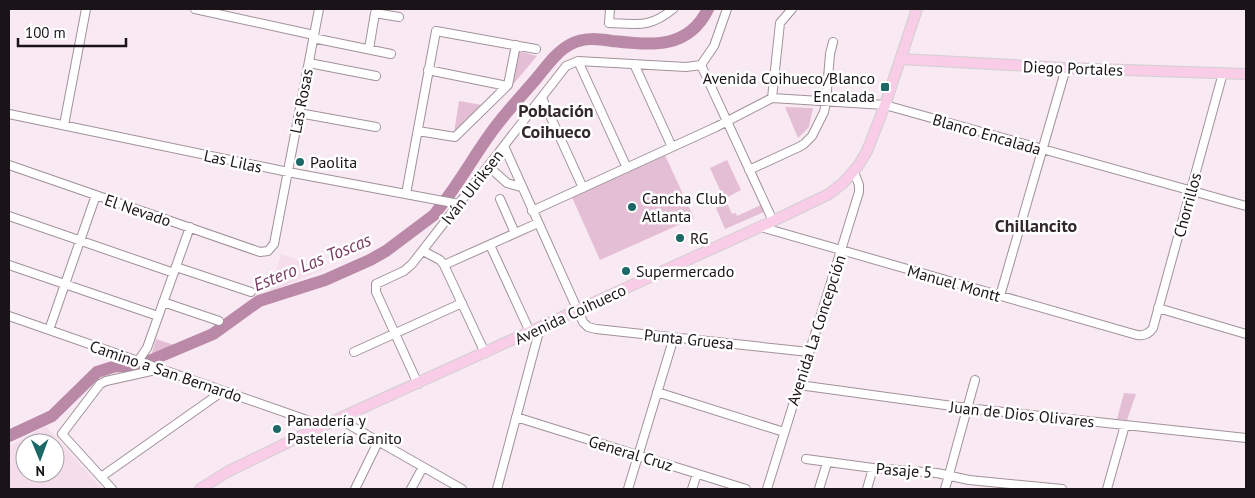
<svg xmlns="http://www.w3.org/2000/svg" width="1255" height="498" font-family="'PT Sans',sans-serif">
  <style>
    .built { fill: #f5ddeb; fill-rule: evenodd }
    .green { fill: #e4bed4 }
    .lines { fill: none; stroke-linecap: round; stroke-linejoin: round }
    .river { stroke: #ba89a7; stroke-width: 12 }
    .minor-casing { stroke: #a1929a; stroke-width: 10 }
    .major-casing { stroke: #d1d0d1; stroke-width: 12 }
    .minor { stroke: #fff; stroke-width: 8 }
    .major { stroke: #f9cde8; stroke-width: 10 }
    .poi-dot { fill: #1b6866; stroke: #fff; stroke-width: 2 }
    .labels { text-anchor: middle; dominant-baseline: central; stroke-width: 5; stroke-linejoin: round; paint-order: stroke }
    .street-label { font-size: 16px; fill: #1a1418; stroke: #fff }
    .poi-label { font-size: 16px; fill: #1a1418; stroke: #fff; text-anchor: start }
    .neighbourhood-label { font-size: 18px; font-weight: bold; fill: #33272e; stroke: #fff }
    .water-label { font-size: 18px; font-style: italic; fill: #793b63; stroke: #fff }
  </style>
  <rect width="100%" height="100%" fill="#f9e9f2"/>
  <path class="built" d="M281 254 324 269 270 292Z
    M46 426 94 480 103 489H9V446ZM25 443H55V473H25Z"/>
  <path class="green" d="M518 51 537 56 510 88Z
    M459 101 482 105 454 133Z
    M785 107 813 108 809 127 798 138Z
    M664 153 694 218 600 260 571 195Z
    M727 160 741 190 724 199 710 168Z
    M727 203 732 214 736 213 737 216 761 205 764 212 725 229 716 208Z
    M156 339 177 346 151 356Z
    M1124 393 1136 394 1127 420 1117 419Z"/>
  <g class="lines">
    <path class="river" d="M9 436 52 416 97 372 116 366 135 367 213 334 259 301 325 280 370 260 386 251 434 215 440 207C461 181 476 152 496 126 509 109 523 94 536 79 546 67 557 51 571 44 584 37 598 39 612 41 651 45 688 50 708 9"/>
    <g class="minor-casing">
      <path id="minor" d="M195 9 314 35
        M610 9 609 23C638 24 650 28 673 9
        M313 38 391 54
        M369 49 375 13 399 17
        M578 61 627 168
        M309 63 376 76
        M634 64 672 147
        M701 65 773 221
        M428 70 507 86
        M542 98 583 188
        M772 98 780 23 792 9
        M299 113 376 127
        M9 114 288 172 459 204
        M64 125 86 9
        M418 131 455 137 508 85 516 45
        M504 146 583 322 588 327 596 329 809 352
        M9 165 260 252 268 251 274 244 319 9
        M488 166 507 183 521 187
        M749 170 799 147 804 144 812 136 824 112 826 102 830 54 833 42
        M406 194 436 31 536 49
        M500 199 515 233
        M532 211 716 127 772 98 885 105 1246 206
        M9 216 174 273
        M761 227 1137 335C1144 336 1149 334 1153 328L1223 73
        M490 245 530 332
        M423 251 440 260 444 265 485 353
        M9 265 158 316
        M444 265 538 223
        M176 267 251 292
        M1000 296 1066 68
        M163 302 219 321
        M1158 308 1246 334
        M9 316 324 426
        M49 330 96 195
        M354 352 462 303
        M138 361 147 348 190 227
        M418 384 376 292V284L404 271 412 264 566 66 578 61 686 67 701 65 714 46 727 9
        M799 385 967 408 1246 438
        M657 392 784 432
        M516 417 746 489
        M339 419 462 489
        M806 459 873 468 937 473 969 480 1062 489
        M101 477 223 391
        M112 489 62 434 100 384 106 381 160 369
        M355 489 378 442
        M411 489 423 467
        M497 489 540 328
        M628 489 674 337
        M692 489 697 474
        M767 489 859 192V185L854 172
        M819 489 827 463
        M867 489 873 468
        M945 489 975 380
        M1107 489 1125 425"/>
    </g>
    <g class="major-casing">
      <path id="major" d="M901 59 1066 68 1246 74
        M200 489 227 472 305 434 773 221 829 194 843 183 858 166 867 151 885 105 917 9"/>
    </g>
    <use href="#minor" class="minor"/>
    <use href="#major" class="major"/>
  </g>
  <g class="poi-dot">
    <rect x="880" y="82" width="10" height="10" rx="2.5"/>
    <circle cx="300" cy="162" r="5"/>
    <circle cx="632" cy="207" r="5"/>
    <circle cx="680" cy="238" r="5"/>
    <circle cx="626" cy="271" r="5"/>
    <circle cx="277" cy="429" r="5"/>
  </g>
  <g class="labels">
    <g class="street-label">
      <text transform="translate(1073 68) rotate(2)">Diego Portales</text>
      <text transform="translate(301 101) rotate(-79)">Las Rosas</text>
      <text transform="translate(987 134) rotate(16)">Blanco Encalada</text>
      <text transform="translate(233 161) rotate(12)">Las Lilas</text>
      <text transform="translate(472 187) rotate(-52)">Iván Ulriksen</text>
      <text transform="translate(1187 205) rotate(-75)">Chorrillos</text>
      <text transform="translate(138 210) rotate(19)">El Nevado</text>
      <text transform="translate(954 283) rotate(16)">Manuel Montt</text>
      <text transform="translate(570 314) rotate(-25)">Avenida Coihueco</text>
      <text transform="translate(816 330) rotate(-72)">Avenida La Concepción</text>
      <text transform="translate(689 339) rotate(6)">Punta Gruesa</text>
      <text transform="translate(166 371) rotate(19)">Camino a San Bernardo</text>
      <text transform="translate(1022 414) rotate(6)">Juan de Dios Olivares</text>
      <text transform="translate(631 453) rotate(17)">General Cruz</text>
      <text transform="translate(904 470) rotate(4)">Pasaje 5</text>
    </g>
    <g class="poi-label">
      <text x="875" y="78" text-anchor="end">Avenida Coihueco/Blanco<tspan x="875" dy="18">Encalada</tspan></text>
      <text x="310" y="162">Paolita</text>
      <text x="642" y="198">Cancha Club<tspan x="642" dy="18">Atlanta</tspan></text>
      <text x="690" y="238">RG</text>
      <text x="636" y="271">Supermercado</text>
      <text x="287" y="420">Panadería y<tspan x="287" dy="18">Pastelería Canito</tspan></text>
    </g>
    <g class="neighbourhood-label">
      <text x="556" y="110">Población<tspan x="556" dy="21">Coihueco</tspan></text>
      <text x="1036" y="225">Chillancito</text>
    </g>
    <g class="water-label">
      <text transform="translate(312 262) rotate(-22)">Estero Las Toscas</text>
    </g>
  </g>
  <rect width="1255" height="498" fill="none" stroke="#1a1418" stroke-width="20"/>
  <g transform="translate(40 458) rotate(179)"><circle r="24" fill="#ffffff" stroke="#a3a1a3"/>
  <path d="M0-4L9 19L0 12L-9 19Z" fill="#1b6866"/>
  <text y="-8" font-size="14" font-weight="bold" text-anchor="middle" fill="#1a1418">N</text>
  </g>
  <path d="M18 38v8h108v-8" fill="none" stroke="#1a1418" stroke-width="2.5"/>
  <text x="25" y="38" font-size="15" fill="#1a1418" stroke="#ffffff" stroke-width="4" paint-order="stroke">100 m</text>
</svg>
